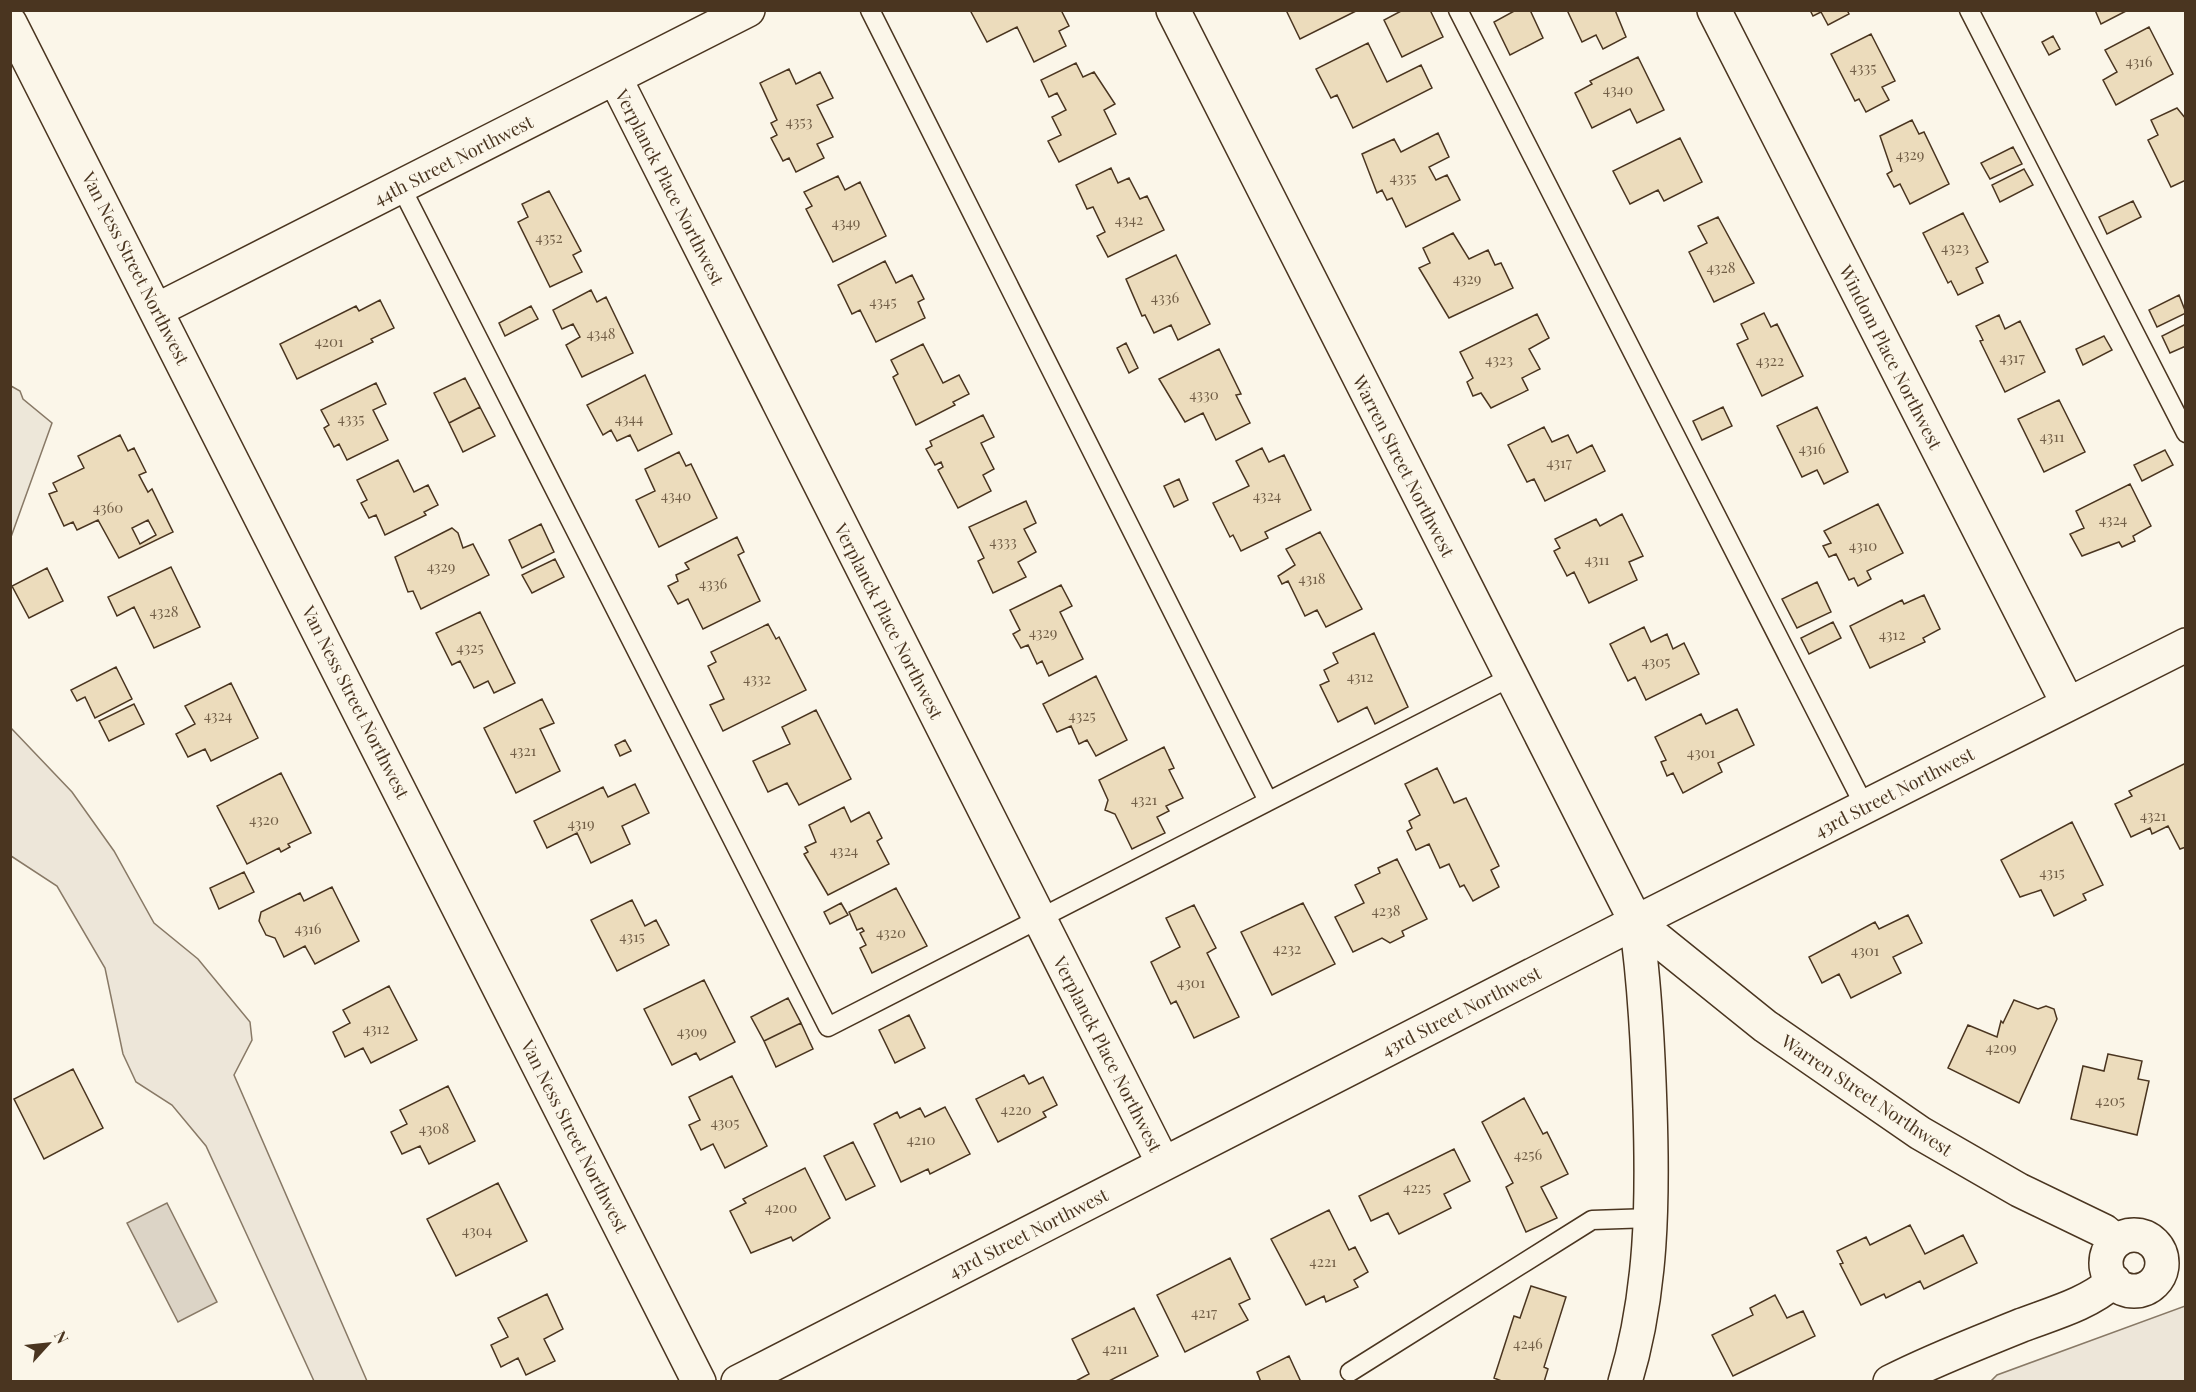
<svg xmlns="http://www.w3.org/2000/svg" width="2196" height="1392" font-family="'Playfair Display',serif">
  <style>
    .green { fill: #ede6d9; stroke: #887966; stroke-width: 1.5 }
    .parking { fill: #ede7d9; stroke: #887966; stroke-width: 1.5 }
    .water { fill: #dcd4c6; stroke: #887966; stroke-width: 1.5 }
    .building { fill: #ecdcbc; stroke: #4a3520; stroke-width: 1.5; fill-rule: evenodd }
    .lines { fill: none; stroke-linecap: round; stroke-linejoin: round }
    .service-casing { stroke: #4a3520; stroke-width: 21 }
    .minor-casing { stroke: #4a3520; stroke-width: 36 }
    .tertiary-casing { stroke: #4a3520; stroke-width: 36 }
    .service { stroke: #fbf6e9; stroke-width: 18 }
    .minor { stroke: #fbf6e9; stroke-width: 33 }
    .tertiary { stroke: #fbf6e9; stroke-width: 33 }
    .labels { text-anchor: middle; dominant-baseline: central; stroke-width: 4.5; stroke-linejoin: round; paint-order: stroke }
    .number-label { font-size: 15px; fill: #725f47 }
    .street-label { font-size: 18px; fill: #4a3520; stroke: #fbf6e9 }
  </style>
  <rect width="100%" height="100%" fill="#fbf6e9"/>
  <path class="green" d="M11 728 72 792 114 851 154 923 198 959 250 1022 252 1040 234 1075 367 1381H314L206 1146 172 1105 136 1082 123 1054 105 968 57 886 11 856Z
    M2185 1306V1381H1991L1997 1375Z"/>
  <path class="parking" d="M11 386 20 391 23 399 52 423 11 537Z"/>
  <path class="water" d="M167 1203 217 1302 178 1322 127 1223Z"/>
  <path class="building" d="M970 10H1061L1069 26 1059 31 1066 46 1034 62 1017 27 987 42Z
    M1286 10H1358L1300 39Z
    M1403 10H1430L1443 37 1402 57 1384 20Z
    M1516 10H1530L1543 38 1510 55 1494 22Z
    M1567 10H1615L1626 37 1603 49 1596 35 1582 42Z
    M1810 10H1847L1849 14 1828 25 1821 12 1813 16Z
    M2095 10H2128L2101 24Z
    M2149 27 2173 74 2116 105 2103 80 2117 72 2105 50Z
    M1871 34 1895 81 1882 87 1889 100 1866 112 1859 99 1855 101 1831 54Z
    M2053 36 2060 49 2049 55 2042 42Z
    M1368 43 1387 82 1421 65 1432 88 1353 128 1337 95 1331 98 1316 69Z
    M1638 57 1664 110 1637 123 1630 109 1592 128 1575 93 1592 84 1590 81Z
    M1076 63 1083 77 1094 72 1115 104 1104 110 1116 134 1059 162 1048 141 1061 135 1052 117 1066 110 1057 93 1049 97 1041 80Z
    M789 69 796 84 820 72 833 98 817 105 833 137 817 144 824 158 796 172 789 158 783 161 771 138 777 135 771 123 777 120 760 83Z
    M2177 108 2186 119V180L2171 187 2148 140 2158 135 2151 120Z
    M1912 120 1919 134 1924 132 1949 184 1910 204 1900 184 1894 187 1887 174 1892 171 1880 136Z
    M1438 133 1449 157 1429 167 1436 180 1447 175 1460 200 1406 227 1392 198 1387 200 1382 190 1377 193 1362 154 1394 139 1401 152Z
    M1680 138 1702 182 1664 201 1658 190 1630 204 1613 171Z
    M2013 147 2022 164 1990 179 1981 163Z
    M1111 168 1118 183 1129 178 1140 199 1147 196 1164 230 1108 257 1097 236 1105 232 1093 207 1087 209 1076 185Z
    M2024 169 2033 185 2000 202 1992 185Z
    M838 176 845 190 860 182 886 236 833 262 806 209 812 206 804 192Z
    M549 191 581 251 573 255 582 272 550 287 518 222 528 217 522 204Z
    M2133 201 2141 217 2107 234 2099 217Z
    M1963 213 1988 262 1976 268 1983 283 1958 295 1951 281 1948 283 1923 233Z
    M1718 217 1754 283 1714 302 1689 252 1707 243 1698 226Z
    M1453 233 1469 259 1488 250 1495 265 1501 263 1513 288 1449 318 1419 268 1430 263 1423 248Z
    M1176 255 1210 324 1178 340 1171 325 1154 333 1145 315 1142 316 1126 279Z
    M885 261 896 283 912 275 924 299 918 302 925 318 876 342 860 310 852 314 838 285Z
    M591 290 597 302 606 297 633 353 582 377 566 345 580 337 573 324 562 329 553 310Z
    M2179 295 2186 313 2157 327 2149 310Z
    M380 300 394 328 371 339 373 342 297 379 280 344 356 306 359 311Z
    M531 306 538 319 505 336 499 323Z
    M1764 313 1771 327 1777 324 1803 376 1762 396 1737 344 1748 339 1741 324Z
    M1537 314 1549 338 1529 349 1540 369 1522 378 1528 390 1491 408 1481 393 1473 396 1467 382 1473 378 1460 352Z
    M1999 315 2005 329 2020 321 2045 372 2005 392 1980 341 1983 340 1976 326Z
    M2186 324V346L2170 353 2162 336Z
    M2104 336 2112 350 2083 365 2076 349Z
    M1126 343 1138 368 1129 373 1117 348Z
    M923 344 943 383 959 375 969 394 953 402 955 405 916 425 893 377 898 374 891 360Z
    M1219 349 1241 394 1236 395 1250 423 1216 440 1203 413 1185 422 1159 379Z
    M645 375 672 434 638 451 630 435 617 441 611 430 603 435 587 405Z
    M465 378 480 407 449 423 434 393Z
    M376 383 386 404 373 410 388 440 347 460 339 444 334 447 324 428 329 425 321 410Z
    M2059 400 2085 452 2044 472 2018 419Z
    M480 407 495 436 463 452 449 423Z
    M1723 407 1732 426 1702 440 1693 421Z
    M1817 407 1848 472 1824 484 1817 470 1802 477 1777 426Z
    M983 415 994 437 981 443 994 469 983 475 991 491 958 508 938 470 943 467 941 462 935 465 926 449 932 446 930 441Z
    M1544 427 1552 442 1568 435 1577 453 1592 445 1605 471 1545 501 1534 479 1527 482 1508 445Z
    M120 435 128 451 134 448 146 472 139 475 148 492 152 489 173 532 119 558 98 520 77 530 73 522 64 526 49 494 57 491 53 483 84 468 78 456ZM148 520 156 535 140 544 132 528Z
    M1262 448 1269 462 1284 455 1311 510 1265 532 1268 538 1241 551 1233 535 1230 537 1213 503 1249 486 1236 461Z
    M2165 450 2173 465 2142 481 2134 465Z
    M679 452 686 466 691 464 717 518 659 547 636 500 655 491 645 469Z
    M398 460 414 492 428 485 438 505 424 512 426 515 385 535 376 515 369 518 361 503 367 500 357 480Z
    M1179 479 1188 500 1174 507 1164 486Z
    M2130 484 2151 526 2133 536 2135 541 2122 547 2119 542 2082 556 2070 534 2084 528 2076 511Z
    M1026 501 1036 523 1024 529 1036 552 1018 562 1026 577 993 593 978 561 984 558 969 527Z
    M1878 504 1903 553 1867 571 1871 579 1858 586 1854 578 1849 580 1836 554 1829 557 1823 546 1831 543 1824 531Z
    M1622 514 1643 556 1629 562 1637 580 1589 603 1574 572 1567 576 1554 551 1560 548 1555 539 1596 519 1600 526Z
    M541 524 554 552 522 568 509 540Z
    M452 528 458 533 463 548 473 544 489 575 421 609 413 591 408 592 395 557Z
    M1320 532 1362 609 1326 627 1317 610 1305 616 1288 581 1282 584 1278 576 1295 565 1286 549Z
    M737 537 744 552 738 555 760 601 703 629 688 599 678 604 668 586 678 581 676 575 689 569 685 563Z
    M555 559 564 577 532 593 522 575Z
    M171 567 200 627 154 648 134 607 117 616 108 597Z
    M47 568 63 601 29 618 12 586Z
    M1817 582 1831 612 1797 628 1782 599Z
    M1061 585 1072 606 1060 612 1083 659 1049 676 1042 661 1037 664 1028 645 1021 648 1013 634 1020 630 1010 610Z
    M1924 595 1940 629 1923 638 1925 642 1870 668 1850 626 1902 600 1904 604Z
    M480 612 515 683 494 693 488 681 474 688 460 661 452 665 436 633Z
    M1833 622 1841 638 1809 654 1801 638Z
    M768 624 776 639 779 637 806 690 723 731 710 705 724 699 708 666 716 662 711 652Z
    M1644 627 1651 642 1667 634 1673 649 1684 643 1699 674 1646 700 1635 677 1628 681 1610 644Z
    M1374 633 1408 707 1375 724 1367 707 1338 722 1320 685 1329 681 1324 670 1338 663 1333 653Z
    M116 667 132 699 95 718 85 697 77 701 71 690Z
    M1096 676 1127 740 1096 756 1087 740 1079 744 1071 726 1057 732 1043 704Z
    M231 683 258 738 211 761 205 749 188 757 176 734 195 724 185 706Z
    M542 699 554 723 540 729 560 771 516 793 484 728Z
    M134 704 144 724 109 741 99 721Z
    M1737 709 1754 745 1718 763 1722 772 1683 793 1673 773 1667 776 1661 762 1666 760 1655 737 1701 714 1706 724Z
    M816 710 851 779 799 805 787 783 768 792 753 761 790 744 782 727Z
    M625 740 631 751 620 756 615 745Z
    M1164 747 1174 768 1169 770 1183 798 1166 806 1169 811 1157 817 1165 833 1132 849 1115 814 1105 810 1108 800 1099 780Z
    M2186 763V847L2180 849 2168 826 2152 834 2150 828 2131 837 2115 804 2132 796 2129 791Z
    M1437 768 1454 803 1466 798 1499 866 1491 870 1499 887 1473 901 1464 885 1460 887 1449 864 1440 868 1429 844 1416 850 1407 831 1412 828 1409 821 1420 815 1405 784Z
    M281 773 311 833 288 844 290 847 281 852 279 848 247 864 217 806Z
    M635 784 649 813 622 826 630 844 591 863 577 833 547 848 534 821 603 787 608 797Z
    M844 807 851 822 869 812 882 838 877 841 889 864 828 895 804 854 808 852 805 847 816 842 809 825Z
    M2072 822 2103 885 2083 894 2086 900 2054 916 2041 890 2020 897 2001 860Z
    M1397 859 1427 919 1402 931 1404 936 1390 943 1382 938 1353 952 1335 917 1364 903 1355 885 1380 873 1378 868Z
    M244 872 254 892 219 909 210 888Z
    M332 887 359 941 315 964 305 946 284 957 275 938 266 935 259 921 261 912 300 893 304 901Z
    M896 888 927 946 872 973 860 948 866 945 860 933 864 931 862 928 857 930 849 912Z
    M632 900 645 926 656 920 669 945 617 971 591 920Z
    M841 903 848 915 830 924 824 912Z
    M1303 903 1335 964 1272 995 1241 932Z
    M1194 905 1216 948 1207 953 1239 1017 1194 1038 1176 1001 1171 1004 1151 962 1180 947 1166 918Z
    M1908 915 1922 943 1893 957 1901 973 1851 998 1839 974 1822 983 1809 957 1875 922 1879 929Z
    M704 980 735 1042 700 1060 696 1053 672 1065 644 1009Z
    M389 986 417 1040 371 1063 363 1048 345 1057 333 1032 350 1023 343 1010Z
    M788 998 801 1023 764 1041 751 1017Z
    M2014 1000 2038 1009 2046 1006 2054 1009 2057 1019 2019 1103 1948 1068 1968 1025 1997 1037 2001 1021 2003 1023Z
    M909 1015 925 1048 895 1063 879 1030Z
    M801 1023 813 1049 776 1067 764 1041Z
    M2108 1054 2142 1061 2138 1079 2149 1081 2137 1135 2071 1119 2083 1066 2104 1071Z
    M73 1069 103 1128 44 1159 14 1099Z
    M1024 1075 1029 1084 1043 1077 1057 1105 1043 1112 1046 1117 998 1142 976 1099Z
    M732 1076 767 1146 725 1168 713 1144 701 1150 689 1125 700 1120 689 1097Z
    M448 1086 475 1141 429 1164 420 1146 402 1154 391 1132 407 1124 400 1110Z
    M1524 1098 1543 1134 1547 1132 1568 1174 1541 1187 1557 1218 1526 1232 1506 1187 1513 1183 1482 1122Z
    M945 1107 970 1154 930 1174 928 1169 901 1182 874 1124 897 1112 900 1118 920 1108 925 1117Z
    M853 1142 875 1186 846 1200 824 1156Z
    M1454 1149 1470 1181 1444 1194 1451 1208 1399 1234 1388 1213 1371 1221 1359 1196Z
    M805 1168 830 1218 793 1241 791 1237 751 1253 730 1211 746 1203 743 1199Z
    M498 1183 527 1241 456 1276 427 1219Z
    M1329 1210 1349 1250 1355 1247 1368 1272 1354 1280 1358 1287 1326 1302 1324 1296 1306 1305 1271 1239Z
    M1910 1225 1925 1254 1963 1235 1977 1263 1924 1289 1920 1281 1886 1298 1884 1294 1861 1305 1840 1264 1843 1263 1837 1251 1866 1237 1870 1245Z
    M1230 1258 1250 1299 1239 1304 1248 1320 1185 1352 1157 1295Z
    M1531 1286 1566 1297 1544 1367 1548 1369 1544 1382H1504L1494 1378 1514 1316 1520 1318Z
    M547 1294 563 1329 544 1339 555 1361 526 1375 518 1358 501 1367 491 1345 508 1337 498 1318Z
    M1775 1295 1787 1318 1803 1311 1815 1336 1733 1376 1712 1335 1753 1315 1750 1308Z
    M1134 1308 1158 1356 1107 1382H1074L1089 1374 1072 1339Z
    M1289 1356 1301 1382H1261L1257 1372Z"/>
  <g class="lines">
    <g class="service-casing">
      <path id="service" d="M870 10 1268 801
        M1458 10 1865 807
        M1969 10 2186 433
        M401 187 828 1027 1511 677
        M1350 1372 1592 1220 1651 1218"/>
    </g>
    <g class="minor-casing">
      <path id="minor" d="M1173 10 1636 922C1645 984 1648 1046 1650 1109 1653 1201 1652 1293 1625 1382
        M1714 10 2068 704
        M615 78 1163 1163
        M157 310 748 10
        M1636 922 1765 1026 1920 1133 2019 1190 2104 1231 2116 1241
        M2106 1263a28 28 0 1 1 56 0a28 28 0 1 1-56 0Z
        M738 1382 1636 922 2186 645
        M1890 1382C1933 1360 1978 1343 2022 1325 2054 1313 2088 1304 2114 1281"/>
    </g>
    <g class="tertiary-casing">
      <path id="tertiary" d="M10 23 699 1382"/>
    </g>
    <use href="#service" class="service"/>
    <use href="#minor" class="minor"/>
    <use href="#tertiary" class="tertiary"/>
  </g>
  <g class="labels">
    <g class="number-label">
      <text x="2139" y="61">4316</text>
      <text x="1863" y="67">4335</text>
      <text x="1618" y="89">4340</text>
      <text x="799" y="121">4353</text>
      <text x="1910" y="154">4329</text>
      <text x="1403" y="177">4335</text>
      <text x="1129" y="219">4342</text>
      <text x="846" y="222">4349</text>
      <text x="549" y="237">4352</text>
      <text x="1955" y="247">4323</text>
      <text x="1721" y="267">4328</text>
      <text x="1467" y="278">4329</text>
      <text x="1165" y="297">4336</text>
      <text x="883" y="301">4345</text>
      <text x="601" y="333">4348</text>
      <text x="329" y="341">4201</text>
      <text x="2012" y="357">4317</text>
      <text x="1499" y="359">4323</text>
      <text x="1770" y="360">4322</text>
      <text x="1204" y="394">4330</text>
      <text x="351" y="418">4335</text>
      <text x="629" y="418">4344</text>
      <text x="2052" y="436">4311</text>
      <text x="1812" y="448">4316</text>
      <text x="1559" y="462">4317</text>
      <text x="676" y="495">4340</text>
      <text x="1267" y="495">4324</text>
      <text x="108" y="507">4360</text>
      <text x="2113" y="519">4324</text>
      <text x="1003" y="541">4333</text>
      <text x="1863" y="545">4310</text>
      <text x="1597" y="559">4311</text>
      <text x="441" y="566">4329</text>
      <text x="1312" y="578">4318</text>
      <text x="713" y="583">4336</text>
      <text x="164" y="611">4328</text>
      <text x="1043" y="632">4329</text>
      <text x="1892" y="634">4312</text>
      <text x="470" y="647">4325</text>
      <text x="1656" y="661">4305</text>
      <text x="1360" y="676">4312</text>
      <text x="757" y="678">4332</text>
      <text x="218" y="715">4324</text>
      <text x="1082" y="715">4325</text>
      <text x="523" y="750">4321</text>
      <text x="1701" y="752">4301</text>
      <text x="1144" y="799">4321</text>
      <text x="2153" y="815">4321</text>
      <text x="264" y="819">4320</text>
      <text x="581" y="823">4319</text>
      <text x="844" y="850">4324</text>
      <text x="2052" y="872">4315</text>
      <text x="1386" y="910">4238</text>
      <text x="308" y="928">4316</text>
      <text x="891" y="932">4320</text>
      <text x="632" y="936">4315</text>
      <text x="1287" y="948">4232</text>
      <text x="1865" y="950">4301</text>
      <text x="1191" y="982">4301</text>
      <text x="376" y="1028">4312</text>
      <text x="692" y="1031">4309</text>
      <text x="2001" y="1047">4209</text>
      <text x="2110" y="1100">4205</text>
      <text x="1016" y="1109">4220</text>
      <text x="725" y="1122">4305</text>
      <text x="434" y="1128">4308</text>
      <text x="921" y="1139">4210</text>
      <text x="1528" y="1154">4256</text>
      <text x="1417" y="1187">4225</text>
      <text x="781" y="1207">4200</text>
      <text x="477" y="1230">4304</text>
      <text x="1323" y="1261">4221</text>
      <text x="1204" y="1312">4217</text>
      <text x="1528" y="1343">4246</text>
      <text x="1115" y="1348">4211</text>
    </g>
    <g class="street-label">
      <text transform="translate(453 160) rotate(-27)">44th Street Northwest</text>
      <text transform="translate(670 187) rotate(63)">Verplanck Place Northwest</text>
      <text transform="translate(136 268) rotate(63)">Van Ness Street Northwest</text>
      <text transform="translate(1891 357) rotate(63)">Windom Place Northwest</text>
      <text transform="translate(1404 466) rotate(63)">Warren Street Northwest</text>
      <text transform="translate(889 621) rotate(63)">Verplanck Place Northwest</text>
      <text transform="translate(356 702) rotate(63)">Van Ness Street Northwest</text>
      <text transform="translate(1894 792) rotate(-27)">43rd Street Northwest</text>
      <text transform="translate(1461 1011) rotate(-27)">43rd Street Northwest</text>
      <text transform="translate(1108 1054) rotate(63)">Verplanck Place Northwest</text>
      <text transform="translate(1867 1095) rotate(34)">Warren Street Northwest</text>
      <text transform="translate(575 1136) rotate(63)">Van Ness Street Northwest</text>
      <text transform="translate(1028 1233) rotate(-27)">43rd Street Northwest</text>
    </g>
  </g>
  <rect width="2196" height="1392" fill="none" stroke="#4a3520" stroke-width="24"/>
  <g transform="translate(48 1344) rotate(63)" stroke="#fbf6e9" stroke-width="4.5" paint-order="stroke">
  <path d="M0-4.5L10 22L0 15L-10 22Z" fill="#4a3520"/>
  <text y="-9" font-size="16" font-weight="bold" text-anchor="middle" fill="#4a3520">N</text>
  </g>
</svg>
